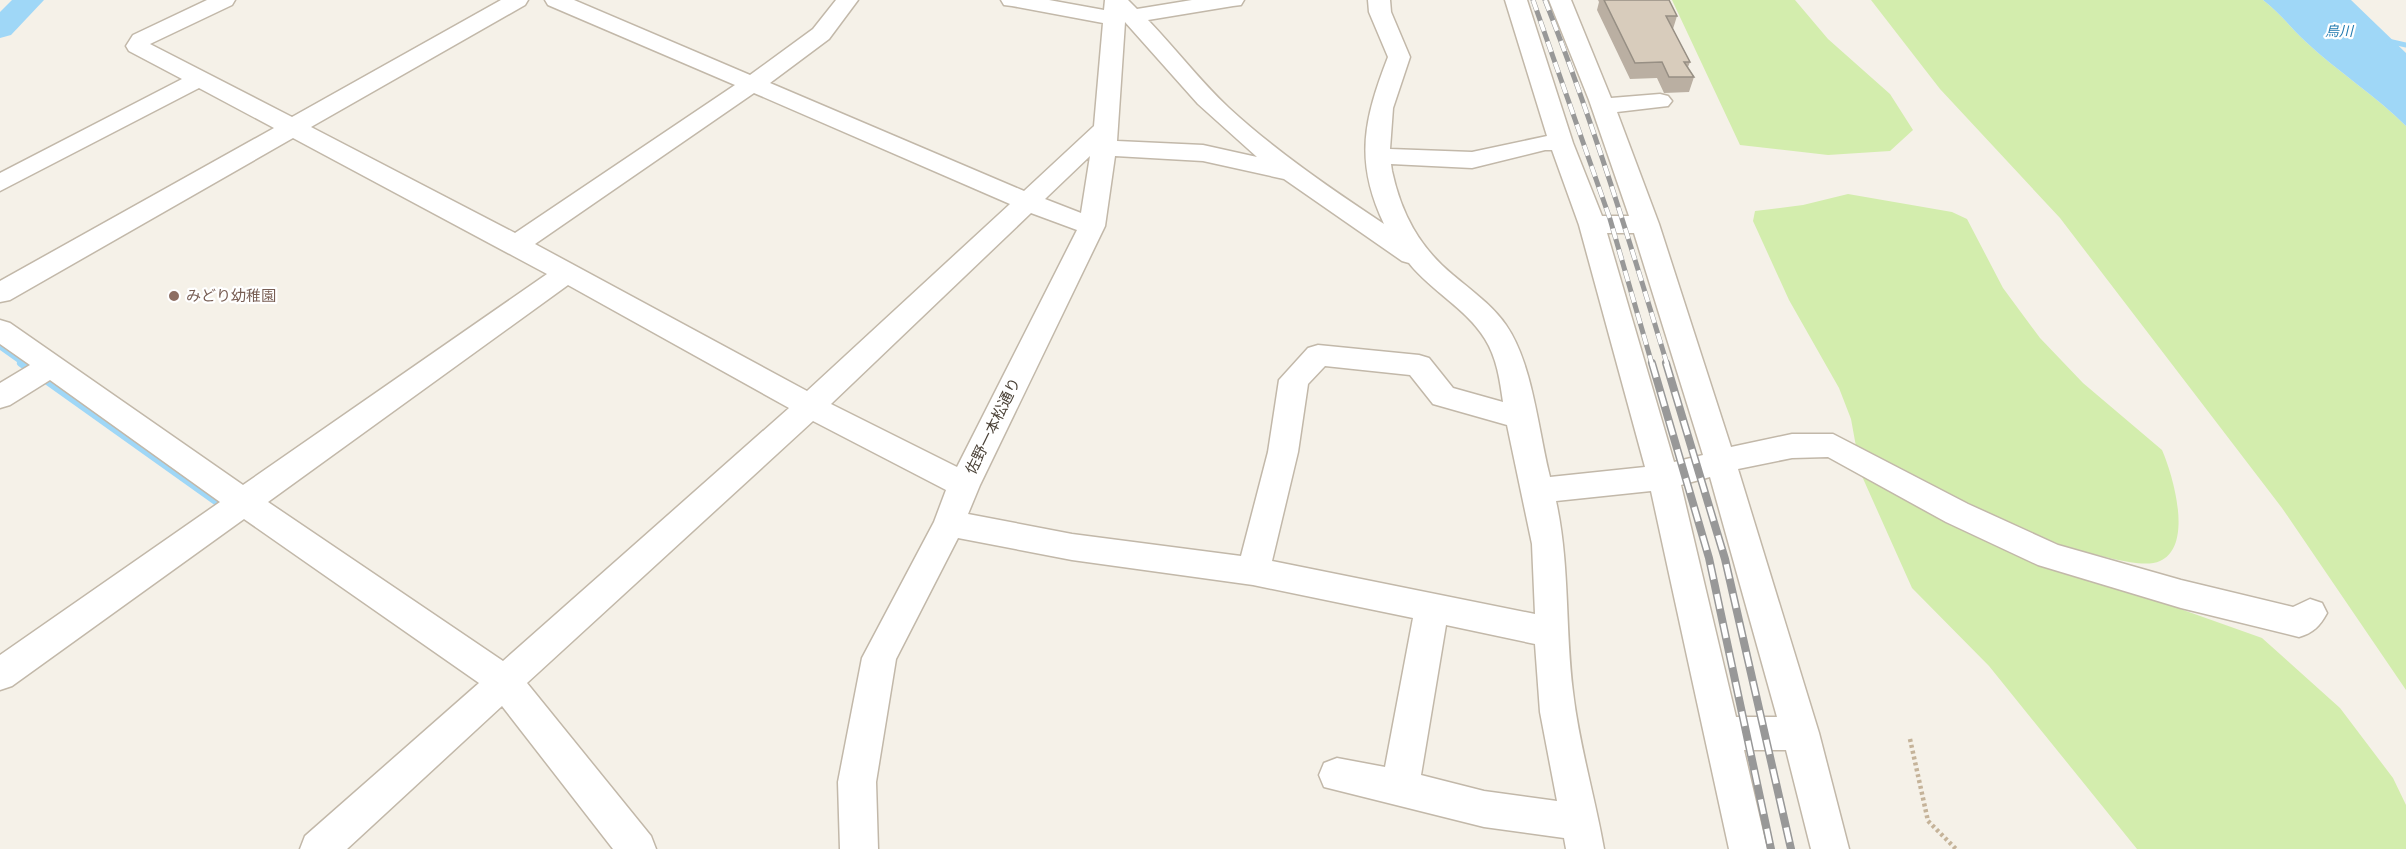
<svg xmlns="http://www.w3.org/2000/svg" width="2406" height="849" font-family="'Varela Round','Noto Sans JP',sans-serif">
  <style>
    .green { fill: #d3edad }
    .water { fill: #9fd7f7 }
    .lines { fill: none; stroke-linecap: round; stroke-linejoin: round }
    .stream-far1 { stroke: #9fd7f7; stroke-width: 5 }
    .stream { stroke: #9fd7f7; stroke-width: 8 }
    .river { fill: #9fd7f7; fill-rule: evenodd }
    .minor-casing { stroke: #c2b8a9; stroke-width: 3 }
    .path { stroke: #c5b399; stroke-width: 4.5; stroke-dasharray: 3 3; stroke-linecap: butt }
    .minor { fill: #fff; fill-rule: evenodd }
    .rail-far1-casing { stroke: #989898; stroke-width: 5 }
    .rail-casing { stroke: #989898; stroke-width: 8 }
    .rail-far1 { stroke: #fff; stroke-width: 4; stroke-dasharray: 11; stroke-linecap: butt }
    .rail { stroke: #fff; stroke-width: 5; stroke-dasharray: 15; stroke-linecap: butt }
    .wall { fill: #baafa2 }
    .building { fill: #d8ccbc; stroke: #978f84; stroke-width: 1.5 }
    .education-dot { fill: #8d6e63; stroke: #fff; stroke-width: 2 }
    .labels { text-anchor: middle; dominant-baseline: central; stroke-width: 4.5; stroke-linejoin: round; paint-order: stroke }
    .far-water-label { font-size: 14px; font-style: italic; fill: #217aaf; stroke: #fff }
    .education-label { font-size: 15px; fill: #785e54; stroke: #fff; text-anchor: start }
    .street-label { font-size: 15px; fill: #4a4136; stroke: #fff }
  </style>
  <rect width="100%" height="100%" fill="#f5f1e8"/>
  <path class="green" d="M1672 0H1795L1828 39 1890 94 1913 130 1890 151 1828 155 1740 145Z
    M1871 0H2263C2279 12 2291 28 2306 42 2338 72 2375 95 2406 126V690L2282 508 2060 218 1940 89Z
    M1848 194 1952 212 1967 219 2003 288 2040 338 2083 383 2162 450C2173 475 2194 546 2160 561 2143 569 2105 556 2087 553L2082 574 2262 638 2340 708 2393 778 2406 805V849H2137L1989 666 1912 588 1861 474 1851 419 1839 388 1789 300 1753 221 1755 211 1803 205Z"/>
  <path class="water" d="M2263 0H2351L2406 53V126C2375 95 2338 72 2306 42 2291 28 2279 12 2263 0Z"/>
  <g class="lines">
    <path class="stream-far1" d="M2388 41 2406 45
      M0 347 24 364"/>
    <path class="stream" d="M21 363 31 370
      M46 380 220 504"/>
    <path class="river" d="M12 0H44L11 35 0 38V12Z"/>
    <g class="minor-casing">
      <path id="minor" d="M207 0H235L232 5 150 44 292 117 501 0H528L525 5 311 127 515 233 735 85 548 5 545 0H574L750 75 813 29 836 0H858L829 39 770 83 1024 191 1094 126 1103 23 1012 6 1004 5 1001 0H1049L1104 10 1105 0H1128L1137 9 1192 0H1244L1241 5 1233 6 1148 20C1176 49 1200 81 1229 108 1277 152 1330 188 1384 224 1354 161 1364 119 1388 57L1369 12 1368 0H1390L1391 12 1410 57 1393 108 1390 149 1472 152 1547 136 1505 0H1527L1573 143 1602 216H1629L1589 100 1549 0H1571L1611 98 1660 94 1668 96 1672 101 1668 106 1617 112 1659 224 1731 447 1792 434H1833L1968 504 2058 545 2181 580 2293 607 2310 599 2322 603 2327 613C2320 626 2313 633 2299 637L2181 608 2038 565 1946 522 1828 457 1792 458 1738 469 1819 733 1849 849H1811L1786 750H1744L1767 849H1729L1651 491 1556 501C1570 565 1565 628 1573 692 1579 745 1595 797 1604 849H1566L1564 838 1484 827 1324 787 1319 775 1324 763 1337 758 1385 767 1413 618 1253 585 1072 560 958 538 896 659 876 782 878 849H840L838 782 862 658 934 522 946 490 813 421 527 683 651 836 656 849H613L502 706 347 849H300L305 836 479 683 244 519 12 686 0 690V655L220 502 50 380 10 405 0 408V383L30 365 0 344V320L10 323 243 485 547 274 293 138 10 300 0 302V281L274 128 199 88 0 191V173L182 79 129 51 126 46 133 35ZM1125 22 1198 104 1257 157 1203 145 1117 141ZM754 93 1010 204 807 391 535 244ZM1545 150H1552L1579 225 1645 467 1550 477C1538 430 1533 364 1506 325 1492 305 1471 290 1453 275 1419 247 1401 213 1392 171L1391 164 1472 168ZM1090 156 1081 213 1045 199ZM1115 156 1203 161 1284 179 1402 261 1409 263C1431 291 1466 308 1485 339 1497 358 1500 381 1503 402L1453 388 1429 358 1419 355 1318 345 1308 348 1279 380 1268 452 1241 556 1072 534 968 514 980 485 1105 226ZM1031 213 1077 230 957 467 831 404ZM1607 233H1634L1703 455 1674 462ZM568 285 789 408 503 661 268 502ZM1325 366 1410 375 1433 404 1507 425 1532 544 1535 614 1272 561 1298 452 1308 384ZM1710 477 1777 717H1736L1681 485ZM1446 625 1535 644 1540 712 1557 801 1484 791 1421 775Z"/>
    </g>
    <path class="path" d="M1910 739 1928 821 1956 849"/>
    <use href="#minor" class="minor"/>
    <g class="rail-far1-casing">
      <path id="rail-far1" d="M1533 0 1610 219 1652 364
        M1545 0C1592 119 1630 242 1667 364"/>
    </g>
    <g class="rail-casing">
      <path id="rail" d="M1652 363 1709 558 1771 849
        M1666 363 1725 559 1791 849"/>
    </g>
    <use href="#rail-far1" class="rail-far1"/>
    <use href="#rail" class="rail"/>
  </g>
  <path class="wall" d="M1598 0H1669L1677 16 1673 29 1690 62 1688 67 1694 77 1689 92 1664 93 1657 78 1630 79 1597 10 1599 2Z"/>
  <path class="building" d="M1604 0H1669L1677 16H1666L1690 62H1684L1694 77H1669L1662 62 1635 63Z"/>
  <circle class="education-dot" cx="174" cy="296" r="6"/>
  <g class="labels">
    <g class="far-water-label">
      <text x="2339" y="31">烏川</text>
    </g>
    <g class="education-label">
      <text x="186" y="296">みどり幼稚園</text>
    </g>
    <g class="street-label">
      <text transform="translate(993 426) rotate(-64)">佐野一本松通り</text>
    </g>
  </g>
</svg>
